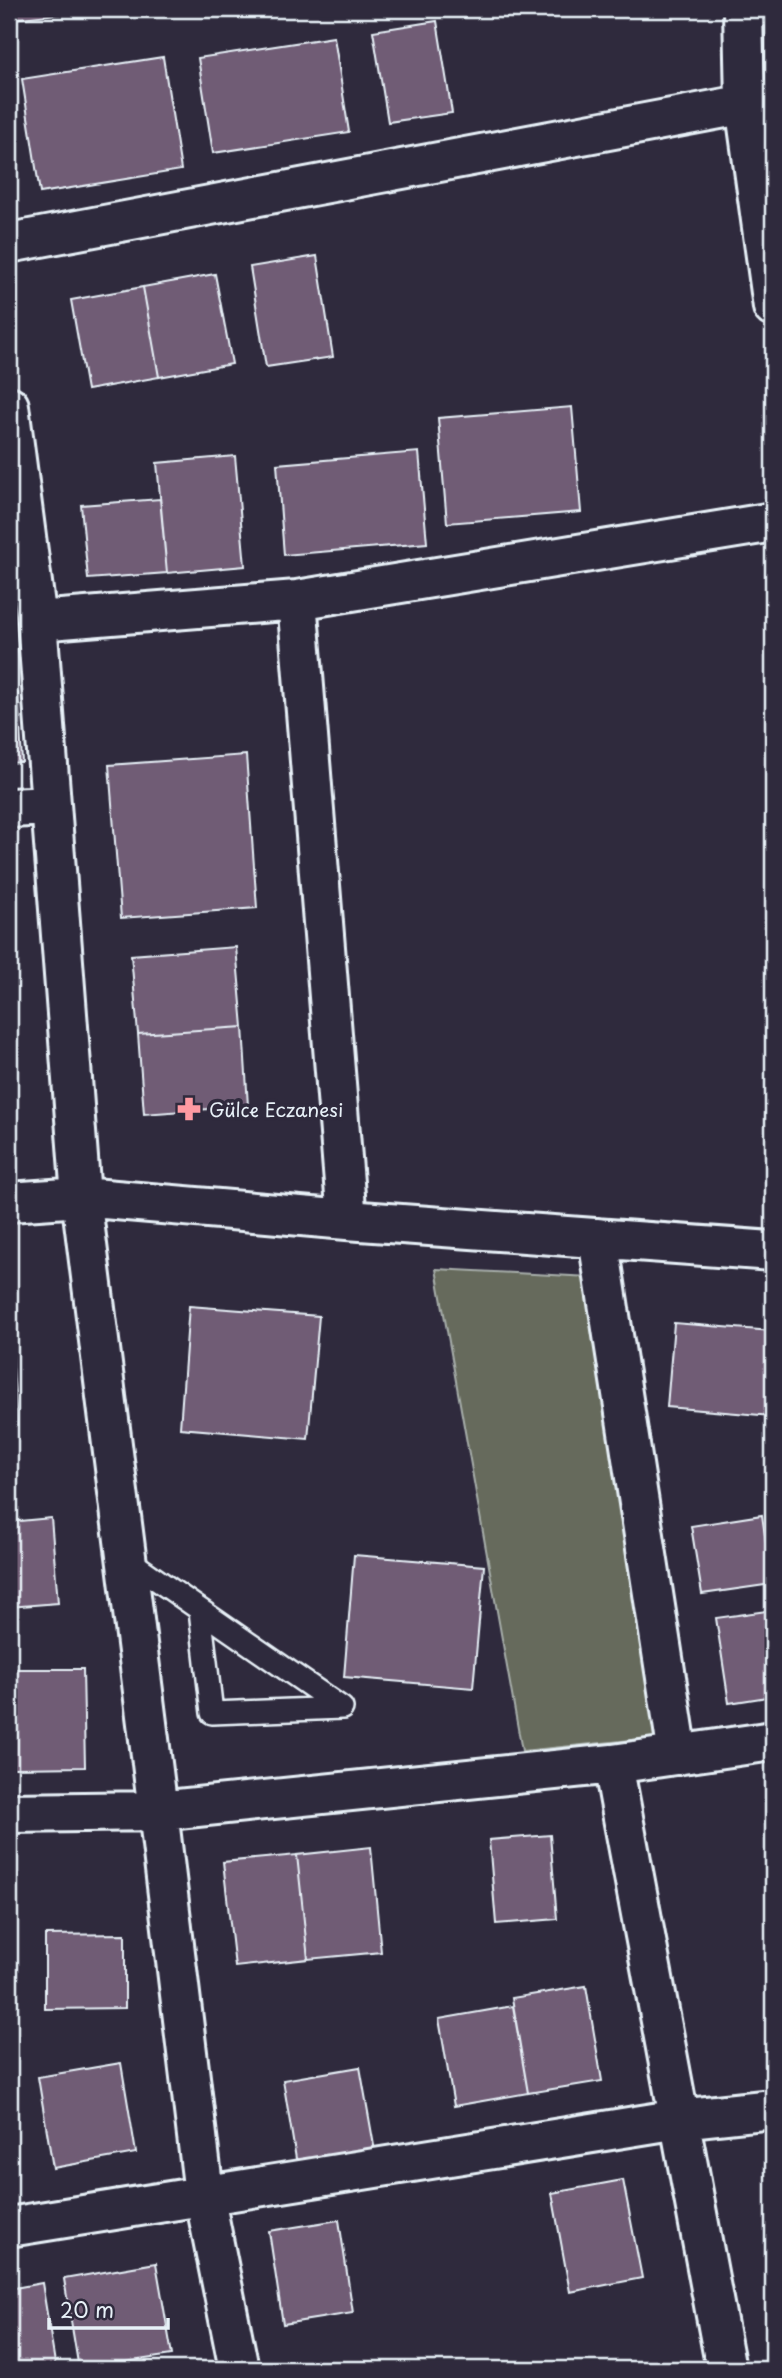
<svg xmlns="http://www.w3.org/2000/svg" width="782" height="2378" font-family="'Playpen Sans',sans-serif">
  <style>
    .green { fill: #666a5c; stroke: #a7aeaa; stroke-width: 2 }
    .building { fill: #6f5b74; stroke: #e8f1f8; stroke-width: 2 }
    .lines { fill: none; stroke-linecap: round; stroke-linejoin: round }
    .service-casing { stroke: #e8f1f8; stroke-width: 26 }
    .minor-casing { stroke: #e8f1f8; stroke-width: 44 }
    .service { stroke: #2f2a3d; stroke-width: 21 }
    .minor { stroke: #2f2a3d; stroke-width: 38 }
    .labels { text-anchor: middle; dominant-baseline: central; stroke-width: 7; stroke-linejoin: round; paint-order: stroke }
    .poi-label { font-size: 19px; fill: #e8f1f8; stroke: #2f2a3d; text-anchor: start }
  </style>
  <rect width="100%" height="100%" fill="#2f2a3d"/>
  <filter id="ink" filterUnits="userSpaceOnUse"><feTurbulence type="fractalNoise" baseFrequency=".0143" numOctaves="2"/><feDisplacementMap in="SourceGraphic" scale="14" xChannelSelector="R" yChannelSelector="G"/><feConvolveMatrix kernelMatrix="1 2 1 2 8 2 1 2 1" color-interpolation-filters="sRGB"/></filter>
  <g filter="url(#ink)">
    <path class="green" d="M436 1269 590 1277 662 1737 522 1751Z"/>
    <path class="building" d="M12 9H102L13 19Z
      M437 21 452 113 388 122 373 31Z
      M334 37 349 132 213 153 198 58Z
      M163 57 181 170 40 193 22 79Z
      M317 256 333 357 266 367 250 267Z
      M215 274 232 364 159 377 143 287Z
      M143 287 159 377 87 390 71 300Z
      M572 407 581 512 447 523 438 418Z
      M419 452 427 543 284 555 277 464Z
      M235 456 245 566 167 573 157 463Z
      M160 499 167 573 88 579 81 505Z
      M18 693 22 762 9 763V694Z
      M246 755 257 908 121 918 109 765Z
      M236 947 243 1027 138 1034 131 955Z
      M243 1027 248 1106 144 1114 138 1034Z
      M189 1306 319 1316 308 1439 180 1428Z
      M9 1308 17 1425H9Z
      M674 1323 773 1331V1416L667 1407Z
      M762 1515 772 1584 702 1594 691 1526Z
      M51 1518 58 1603 9 1607V1522Z
      M354 1555 484 1566 473 1688 344 1677Z
      M773 1610V1696L729 1703 716 1618Z
      M12 1669H83L85 1767 13 1768Z
      M550 1835 557 1919 496 1924 489 1840Z
      M371 1847 381 1952 308 1959 297 1855Z
      M297 1855 308 1959 235 1967 223 1862Z
      M125 1934V2008L45 2009V1935Z
      M586 1986 602 2081 528 2093 512 1998Z
      M513 2006 528 2093 454 2106 439 2019Z
      M121 2063 136 2153 53 2168 38 2077Z
      M360 2067 376 2157 298 2171 283 2080Z
      M623 2180 642 2278 570 2292 552 2193Z
      M339 2220 353 2313 283 2324 269 2231Z
      M156 2263 172 2355 79 2369 64 2279Z
      M42 2283 56 2369H9V2289Z"/>
    <g class="lines">
      <g class="service-casing">
        <path id="service" d="M127 1559 342 1708 212 1713 200 1610"/>
      </g>
      <g class="minor-casing">
        <path id="minor" d="M743 9 745 104 773 307
          M9 243 773 99
          M9 406 37 621 81 1197 158 1811 204 2194 239 2369
          M297 600 347 1220
          M37 621 297 600 773 522
          M9 808 51 806
          M9 1202 81 1197 347 1220 773 1251
          M598 1238 678 1755
          M613 1764 726 2369
          M9 1813 158 1811 613 1764 773 1741
          M9 2227 679 2119 773 2109"/>
      </g>
      <use href="#service" class="service"/>
      <use href="#minor" class="minor"/>
    </g>
  </g>
  <defs>
    <g id="pharmacy-bare" transform="scale(1.89)"><path d="M-2-6h4v4h4v4h-4v4h-4v-4h-4v-4h4Z" fill="#ff9aa2" stroke="#2f2a3d" stroke-width="2.5" paint-order="stroke"/></g>
  </defs>
  <g fill-rule="evenodd">
    <use href="#pharmacy-bare" x="189" y="1109"/>
  </g>
  <g class="labels">
    <g class="poi-label">
      <text x="209" y="1109">Gülce Eczanesi</text>
    </g>
  </g>
  <rect width="782" height="2378" fill="none" stroke="#2f2a3d" stroke-width="35"/>
  <rect x="18" y="18" width="747" height="2343" fill="none" stroke="#e8f1f8" stroke-width="2.5" filter="url(#ink)"/>
  <path d="M49 2318v10h119v-10" fill="none" stroke="#e8f1f8" stroke-width="3.5"/>
  <text x="60" y="2318" font-size="21" fill="#e8f1f8" stroke="#2f2a3d" stroke-width="5" paint-order="stroke">20 m</text>
</svg>
